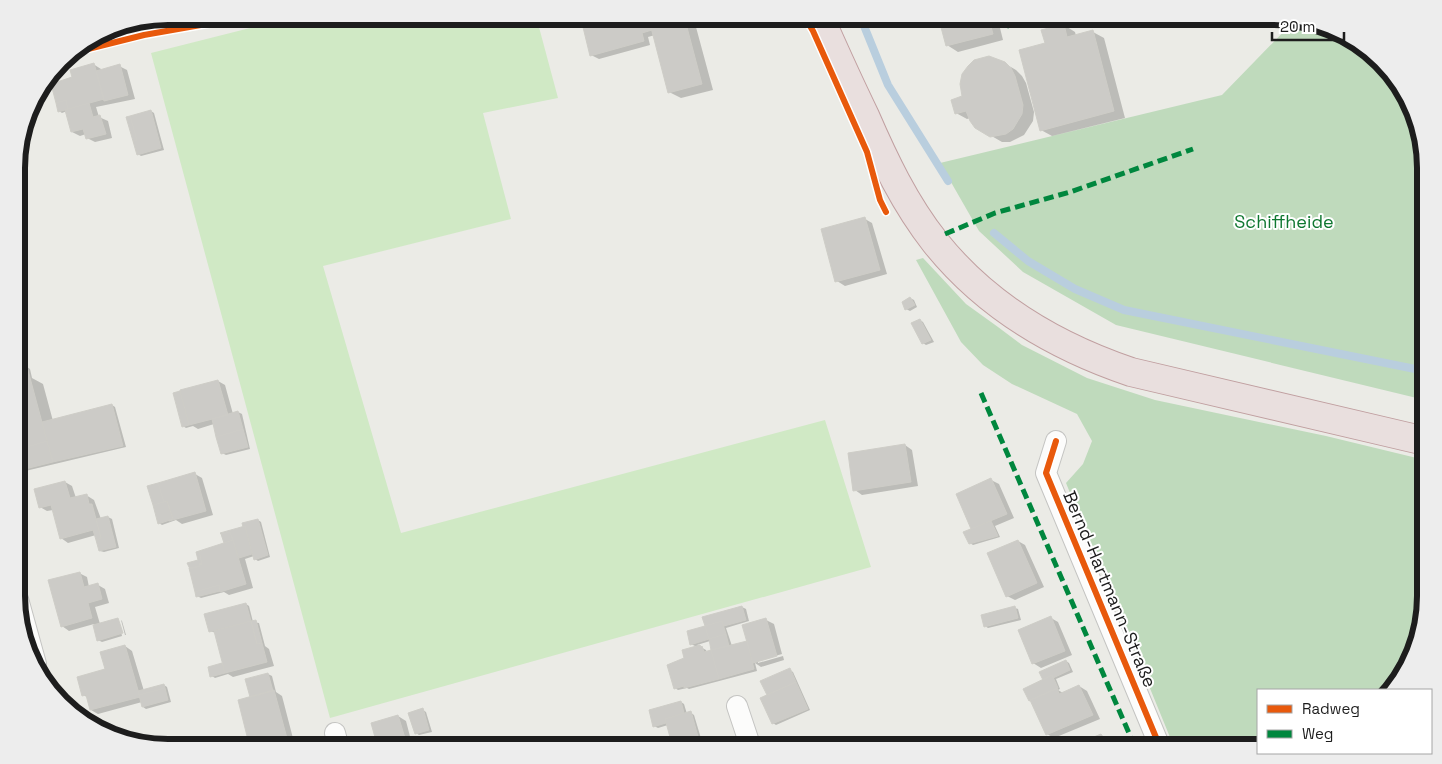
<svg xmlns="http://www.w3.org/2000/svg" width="1442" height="764" font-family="'Space Grotesk',sans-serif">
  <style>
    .grass { fill: #d0e9c5 }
    .forest { fill: #bfdabc }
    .shadow { fill: #0003; fill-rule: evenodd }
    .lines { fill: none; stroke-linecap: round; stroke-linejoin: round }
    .stream { stroke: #b9cede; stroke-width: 8 }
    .building { fill: #cccbc7; stroke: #cecdc7 }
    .street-casing { stroke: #c4c4c2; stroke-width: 22 }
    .highway-casing { stroke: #c09fa0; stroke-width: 30 }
    .street { stroke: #fcfcfb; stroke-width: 20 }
    .highway { stroke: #e9dfde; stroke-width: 28 }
    .quiet { stroke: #00873e; stroke-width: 5; stroke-dasharray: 10 5; stroke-linecap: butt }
    .cycleway-casing { stroke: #fff; stroke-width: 9 }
    .cycleway { stroke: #e8590c; stroke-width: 6 }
    .labels { text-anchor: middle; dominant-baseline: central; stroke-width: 4; stroke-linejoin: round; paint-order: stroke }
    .park-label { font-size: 18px; fill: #0f7730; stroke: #fff }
    .street-label { font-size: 18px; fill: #1d1d1d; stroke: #fff }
    .rim { fill: none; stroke: #1d1d1d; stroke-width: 6 }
  </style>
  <rect width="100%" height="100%" fill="#ebebe6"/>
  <path class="grass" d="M298 16H536L558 98 483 113 511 219 323 266 401 533 825 420 871 567 330 718 151 53Z"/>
  <path class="forest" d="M1294 21 1341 32 1400 83 1424 148 1425 400 1116 325 1023 272 979 231 940 163 1222 95Z
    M923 258 966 304 998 327 1022 345 1087 378 1155 400 1326 436 1425 460 1426 596 1410 663 1386 690H1258V747H1174L1066 483 1083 464 1092 441 1077 414 1012 384 983 365 961 342 916 260Z"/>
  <path class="shadow" d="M650 16H693L713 90 681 98 669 92 655 35 648 37 650 45 599 59 591 55Z
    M939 16H997L1003 40 958 52 947 45Z
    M1064 25 1075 32 1076 36 1093 32 1104 38 1125 118 1052 136 1041 130 1046 44Z
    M1004 63 1016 70 1022 76 1026 83 1034 112 1033 121 1024 135 1010 142H1002L976 127 970 118 967 119 956 113 963 97Z
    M93 64 101 69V71L119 66 127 70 135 99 96 107 99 117 108 121 112 138 95 142 87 138 86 134 80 136 72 132 67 111 62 113 59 111 73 77Z
    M151 111 154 113 164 150 141 156 138 154Z
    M865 219 872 223 887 274 845 286 837 281Z
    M910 298 914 300 917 307 910 311 906 309Z
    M920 320 923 322 934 342 926 345 923 343Z
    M27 367 30 369 32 378 43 384 53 421 112 405 115 407 126 447 17 473V370Z
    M218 381 225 385 233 414 238 412 242 414 250 449 226 455 222 453 214 424 198 429 193 426 186 428 183 426 174 393Z
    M905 445 912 450 918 486 862 495 855 490Z
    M195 474 202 478 213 515 182 524 176 520 162 525 159 523Z
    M991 480 999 484 1014 518 995 526 1000 537 973 545 970 543 973 529Z
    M65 482 72 486 76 498 86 495 94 500 101 519 108 517 112 519 119 548 104 552 100 551 96 535 68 543 61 538 53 510 47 511 40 507Z
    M258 520 261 522 270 557 258 561 255 559 254 556 245 559 253 588 229 595 224 592 201 598 197 596 200 561 225 544 245 527 244 524Z
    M1018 541 1025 545 1044 587 1015 600 1007 596Z
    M79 573 87 577 89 587 98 585 105 589 109 603 95 607 100 624 118 619 122 636 102 642 98 640 94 624 69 631 62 626Z
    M246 604 249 606 253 622 259 623 265 646 269 649 274 666 233 677 228 674 215 678 212 676 222 665 224 666 216 633 210 631Z
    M742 607 746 609 749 621 726 628 732 646 748 642 766 620 774 624 782 654 758 661V663L783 656 784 660 761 667 755 663 757 671 689 689 687 688 678 690 675 688 685 659 697 647 691 644 706 627ZM710 641 713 651 707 653 706 650 697 645Z
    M1015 608 1018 609 1021 620 988 628 985 626Z
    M1051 618 1058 622 1072 655 1041 668 1033 663Z
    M121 620 122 621 126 635H125Z
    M125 646 132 651 144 691 164 685 167 687 171 702 146 709 143 707 142 702 98 714 91 710 87 697 83 695 107 670Z
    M1066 661 1069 663 1073 672 1056 679 1060 689 1058 690 1063 693 1079 686 1087 691 1100 719 1054 738 1047 734 1044 680Z
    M790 670 793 672 810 710 776 725 773 723 768 696Z
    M268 674 272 676 276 692 282 696 295 746 288 748H252L251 698Z
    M681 702 684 704 687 714 691 713 694 715 703 745 696 748H674L668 725 658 728 654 726Z
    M423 710 426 712 432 732 419 735 416 733Z
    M398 716 406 721 413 748H379Z
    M1101 735 1109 739 1112 747H1074Z
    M133 737 140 741 129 739Z
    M816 741 819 742 821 748H797Z"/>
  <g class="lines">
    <path class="stream" d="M860 16 888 85 948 181
      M994 233 1028 261 1075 289 1124 310 1425 371"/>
  </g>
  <path class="building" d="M607 16H648L652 30 642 33 644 41 590 56 582 23Z
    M648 16H684L702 84 668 93Z
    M938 16H988L993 34 946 46Z
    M1064 24 1067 37 1093 30 1114 111 1040 131 1019 50 1045 43 1041 30Z
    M989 56 1005 62 1011 68 1015 76 1023 105 1022 114 1013 129 1006 134 990 137 975 128 970 121 966 111 955 114 951 100 962 96 960 84 962 74 968 66 974 60Z
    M94 63 104 99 68 109 66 100 56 103 51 84 72 77 70 70Z
    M120 64 128 95 104 101 96 71Z
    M66 100 68 109 58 112 56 103Z
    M89 103 93 117 100 115 106 134 86 139 83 129 71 132 65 110Z
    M151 110 161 148 137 155 133 141 137 140 130 116Z
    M130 116 137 140 133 141 126 117Z
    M865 217 880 270 835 282 821 229Z
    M910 297 915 305 905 310 902 302Z
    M920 319 931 340 922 344 911 323Z
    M27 366 29 374 17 378V369Z
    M29 374 47 441 17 450V378Z
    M218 380 228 415 189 425 180 390Z
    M180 391 189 425 182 427 173 393Z
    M112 404 123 446 53 462 42 422Z
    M238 411 243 429 216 437 212 419Z
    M243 429 248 447 221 454 216 437Z
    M47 441 53 462 17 471V450Z
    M905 444 911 482 853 491 848 453Z
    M195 472 206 511 169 521V520L173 519 167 501 164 502 158 483Z
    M991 478 1007 514 971 529 956 494Z
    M65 481 70 498 87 494 89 504H92L101 538 96 540 93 530 60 539 51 505 39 508 34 489Z
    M158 483 164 502 153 505 147 486Z
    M167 501 173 519 158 524 153 505Z
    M108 516 116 547 99 551 96 540 101 538 96 519Z
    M258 519 268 555 254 560 245 526 243 527 242 523Z
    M991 521 998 536 969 544 963 532Z
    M245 526 252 554 239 558 230 532 221 534 220 533Z
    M230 532 233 540 224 543 221 534Z
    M233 540 246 584 220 592 219 585 195 592 189 568 200 566 199 564H202L199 551Z
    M1018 540 1037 583 1006 597 987 553Z
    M199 551 202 564H199L200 566 190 569 187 563 198 560 196 552Z
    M80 572 84 587 98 583 102 599 88 603 92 618 61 627 48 580Z
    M219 585 220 591 196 597 195 592Z
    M246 603 251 621 209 632 204 614Z
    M742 606 746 620 724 626 722 621 705 626 702 617Z
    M1015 606 1018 618 984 627 981 615Z
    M1051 616 1065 651 1032 664 1018 630Z
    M118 618 123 633 97 641 93 625Z
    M766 618 777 656 753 663 742 625Z
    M256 620 262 643 257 644 251 621Z
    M251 621 257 644 262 643 267 662 225 673 214 631Z
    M722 621 726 634 709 639 705 626Z
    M705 626 709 639 690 645 687 631Z
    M726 634 729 646 711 650 709 639Z
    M747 641 754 669 719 679 711 650Z
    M125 645 140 697 90 710 86 695 82 696 77 677 105 669 100 652Z
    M700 645 701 647 702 646 704 652 711 650 719 679 684 688V686L674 689 667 665 684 658 682 650Z
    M1066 660 1070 670 1053 678 1052 675 1043 680 1039 672Z
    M222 663 225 673 210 677 208 667Z
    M790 668 796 682 767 695 760 681Z
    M268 673 273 691 250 697 245 679Z
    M1052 675 1058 688 1029 701 1023 689Z
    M796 682 808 709 772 724 760 698Z
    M164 684 165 688 139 695 138 691Z
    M1079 685 1093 715 1046 735 1030 700 1057 688 1059 694Z
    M165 688 168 700 142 707 139 695Z
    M274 690 288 742 267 748H250L238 700Z
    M681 701 684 713 665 719 666 723 653 727 649 710Z
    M423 708 429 730 415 734 408 713Z
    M691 711 700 744 687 748H673L665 719Z
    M398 715 408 748H378L371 723Z
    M1101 734 1108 747H1070Z
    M816 739 819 748H793Z"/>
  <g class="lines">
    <g class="street-casing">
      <path id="street" d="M1056 441 1046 473 1160 747
        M18 599 36 664
        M737 706 751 748
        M335 733 339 748"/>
    </g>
    <g class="highway-casing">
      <path id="highway" d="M819 16C834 50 849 83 865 116 884 160 905 204 935 242 986 306 1054 346 1131 372L1425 441"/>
    </g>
    <use href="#street" class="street"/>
    <use href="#highway" class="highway"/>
    <path class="quiet" d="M1090 16 1093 27
      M1007 26 1042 16
      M945 234 995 213 1070 192 1193 149
      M981 393 1135 747"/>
    <g class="cycleway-casing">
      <path id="cycleway" d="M804 16 813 31 867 152 880 200 886 212
        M68 54 144 35 212 23 238 16
        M1056 441 1046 473 1160 747
        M18 599 36 664"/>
    </g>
    <use href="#cycleway" class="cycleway"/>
  </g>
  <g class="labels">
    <g class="park-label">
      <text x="1284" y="221">Schiffheide</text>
    </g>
    <g class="street-label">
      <text transform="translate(1110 589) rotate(67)">Bernd-Hartmann-Straße</text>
    </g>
  </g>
  <path d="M0 0H1442V764H0ZM168 25H1274A143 143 0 0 1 1417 168V596A143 143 0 0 1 1274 739H168A143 143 0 0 1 25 596V168A143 143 0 0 1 168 25Z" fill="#ededed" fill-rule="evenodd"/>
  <path class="rim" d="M168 25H1274A143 143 0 0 1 1417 168V596A143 143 0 0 1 1274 739H168A143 143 0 0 1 25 596V168A143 143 0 0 1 168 25Z"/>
  <rect x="1257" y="689" width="175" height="65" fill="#ffffff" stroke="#a5a5a5"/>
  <rect x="1267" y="705" width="25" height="8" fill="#e8590c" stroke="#a5a5a5"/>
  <text x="1302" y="714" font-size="15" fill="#1d1d1d">Radweg</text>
  <rect x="1267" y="730" width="25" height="8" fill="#00873e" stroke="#a5a5a5"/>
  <text x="1302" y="739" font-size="15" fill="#1d1d1d">Weg</text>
  <path d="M1272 32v8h72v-8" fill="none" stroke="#1d1d1d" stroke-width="2.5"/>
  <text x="1280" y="32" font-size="15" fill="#1d1d1d" stroke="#ffffff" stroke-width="4" paint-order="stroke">20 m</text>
</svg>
